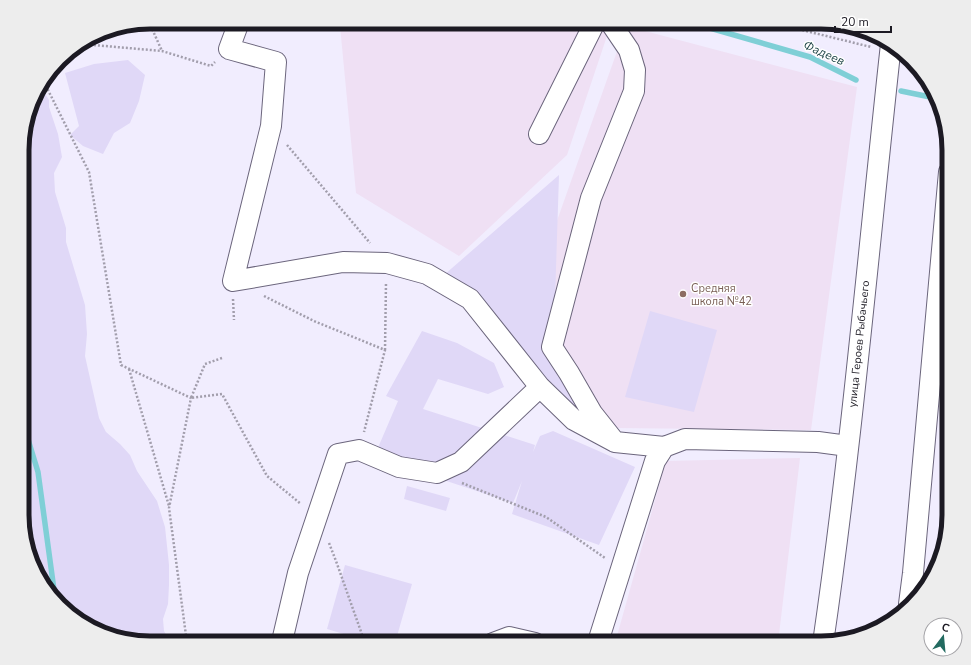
<svg xmlns="http://www.w3.org/2000/svg" width="971" height="665" font-family="'Nunito Sans',sans-serif">
  <style>
    .education { fill: #efe0f4 }
    .green { fill: #e0d8f7 }
    .lines { fill: none; stroke-linecap: round; stroke-linejoin: round }
    .stream { stroke: #7fcfd6; stroke-width: 5.5 }
    .minor-casing { stroke: #6b657c; stroke-width: 22 }
    .path { stroke: #a29eac; stroke-width: 2.5; stroke-dasharray: 2 2; stroke-linecap: butt }
    .minor { stroke: #fff; stroke-width: 20 }
    .education-dot { fill: #8d6e63; stroke: #fff; stroke-width: 1.5 }
    .labels { text-anchor: middle; dominant-baseline: central; stroke-width: 3; stroke-linejoin: round; paint-order: stroke }
    .education-label { font-size: 11px; fill: #785e54; stroke: #fff; text-anchor: start }
    .street-label { font-size: 11px; fill: #1c1a23; stroke: #fff }
    .water-label { font-size: 12px; font-style: italic; fill: #194043; stroke: #fff }
    .rim { fill: none; stroke: #1c1a23; stroke-width: 5 }
  </style>
  <rect width="100%" height="100%" fill="#f1edfe"/>
  <path class="education" d="M341 22H597L607 36 567 155 459 256 356 193 340 26Z
    M626 26 857 87 811 430 614 428 525 311Z
    M800 458 778 643H615L666 461Z"/>
  <path class="green" d="M128 60 145 75 139 101 130 123 114 133 103 154 83 146 70 135 79 126 65 73 94 64Z
    M39 88 44 92 49 100V107L58 134 62 157 54 173 55 192 66 228V242L85 305 87 334 85 356 99 418 106 432 120 444 130 455 137 471 157 501 165 527 169 565V585L168 604 163 619 164 631 168 638V643H142L109 636 72 617 39 579 23 531V134L35 93Z
    M559 175 553 362 598 433 444 275Z
    M650 311 717 330 694 412 625 397Z
    M422 331 457 343 494 363 504 387 488 394 438 379 423 409 535 445 533 452 540 436 553 431 635 467 599 545 512 514 522 481 513 503 374 457 398 401 386 396Z
    M407 486 450 498 446 511 404 499Z
    M345 565 412 584 395 643H374L327 629Z"/>
  <g class="lines">
    <path class="stream" d="M689 22 810 57 856 80
      M901 91 935 98
      M23 423 38 472 55 597"/>
    <g class="minor-casing">
      <path id="minor" d="M239 22 229 49 276 62 271 126 233 281 343 262 387 263 427 274 470 299 540 387 461 462 437 473 399 467 359 450 338 454 298 573 283 637 285 643
        M610 22 629 50 635 70 634 91 591 198 552 347 569 373 592 413 615 442
        M539 134 595 22
        M540 387 574 420 615 442 664 447
        M909 604 913 573 949 172
        M493 643 509 637 535 643
        M597 643 598 642 655 461 664 447 685 439 818 442 848 446
        M823 643C852 444 869 244 891 44"/>
    </g>
    <path class="path" d="M149 22 162 51
      M759 22 802 30 871 47
      M802 30 803 22
      M82 44 162 51 211 66 215 62
      M43 83 46 86 89 172 121 365 191 398 169 508 187 643
      M287 145 370 243
      M264 296 314 321 385 350 364 432
      M233 299 234 320
      M385 350 386 282
      M222 358 205 364 191 398 222 394 267 476 301 504
      M129 369 169 506
      M462 483 546 517 605 558
      M329 543 336 561 365 643"/>
    <use href="#minor" class="minor"/>
  </g>
  <circle class="education-dot" cx="683" cy="294" r="4"/>
  <g class="labels">
    <g class="education-label">
      <text x="691" y="288">Средняя<tspan x="691" dy="13">школа №42</tspan></text>
    </g>
    <g class="street-label">
      <text transform="translate(859 344) rotate(-84)">улица Героев Рыбачьего</text>
    </g>
    <g class="water-label">
      <text transform="translate(824 53) rotate(24)">Фадеев</text>
    </g>
  </g>
  <path d="M0 0H971V665H0ZM150 29H821A121 121 0 0 1 942 150V515A121 121 0 0 1 821 636H150A121 121 0 0 1 29 515V150A121 121 0 0 1 150 29Z" fill="#ededed" fill-rule="evenodd"/>
  <path class="rim" d="M150 29H821A121 121 0 0 1 942 150V515A121 121 0 0 1 821 636H150A121 121 0 0 1 29 515V150A121 121 0 0 1 150 29Z"/>
  <g transform="translate(943 637) rotate(16)"><circle r="19" fill="#ffffff" stroke="#a4a3a7"/>
  <path d="M0-3L7 15L0 10L-7 15Z" fill="#226a60"/>
  <text y="-6" font-size="11" font-weight="bold" text-anchor="middle" fill="#1c1a23">С</text>
  </g>
  <path d="M835 26v6h56v-6" fill="none" stroke="#1c1a23" stroke-width="2"/>
  <text x="841" y="26" font-size="12" fill="#1c1a23" stroke="#ffffff" stroke-width="3" paint-order="stroke">20 m</text>
</svg>
